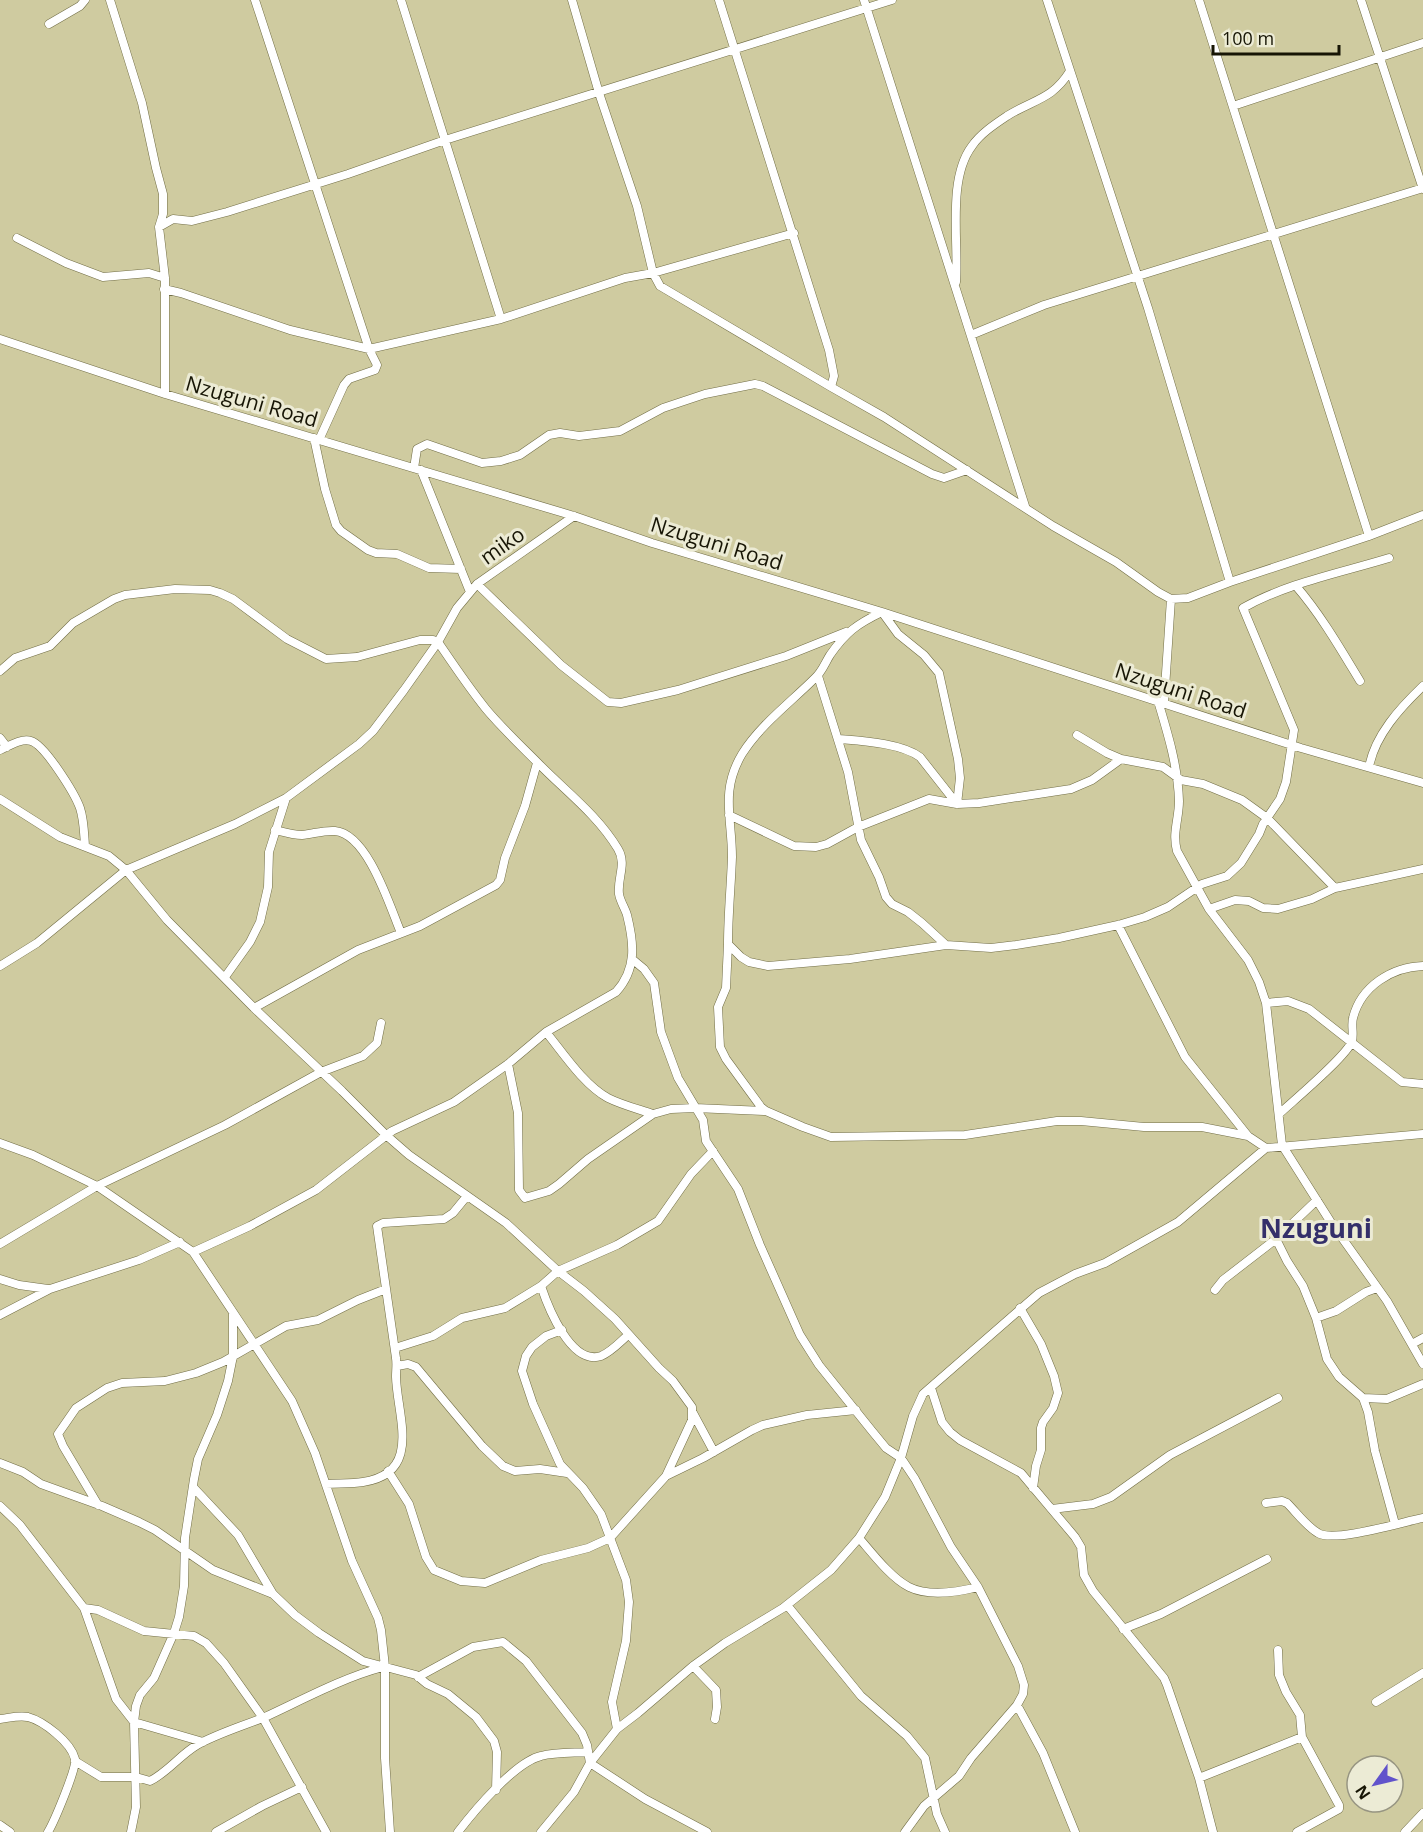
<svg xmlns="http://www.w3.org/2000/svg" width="1423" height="1832" font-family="'Open Sans',sans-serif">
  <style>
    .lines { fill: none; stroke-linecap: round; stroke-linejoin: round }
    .minor-casing { stroke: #726e46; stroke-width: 9 }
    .minor { stroke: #fff; stroke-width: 8 }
    .labels { text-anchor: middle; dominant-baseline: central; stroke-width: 6; stroke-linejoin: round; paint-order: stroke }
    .street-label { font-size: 21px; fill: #171505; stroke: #ecebd5 }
    .district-label { font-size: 27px; font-weight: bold; fill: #342f6a; stroke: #ecebd5 }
  </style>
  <rect width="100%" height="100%" fill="#cfcba0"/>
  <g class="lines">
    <g class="minor-casing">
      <path id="minor" d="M110 0 142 103 156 168 163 194V214L159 227 165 278V394
        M255 0 369 349 377 365 375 370 349 379 344 385 319 440
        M401 0 501 319
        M572 0 599 93 637 206 653 273 660 286 831 387 884 417 1053 526 1116 562 1158 592 1171 599 1188 598 1230 582 1369 536 1423 515
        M719 0 829 350 834 376 831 387
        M864 0 1025 506
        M1047 0 1148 308 1230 582
        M1199 0 1369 536
        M1361 0 1423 189
        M49 24 80 6 85 0
        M1233 106 1423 43
        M159 227 173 219 192 221 227 212 348 174 445 140 892 0
        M17 238 66 263 103 277 149 273 165 278
        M956 282C959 242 947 179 972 146 980 134 995 124 1007 116 1034 99 1052 100 1070 71
        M164 289 181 293 290 330 369 349 501 319 625 278 653 273 794 233
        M971 335 1044 305 1423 188
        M0 339 165 394 574 516 652 543 882 612 1301 748 1423 783
        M314 438 325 489 336 525 341 531 368 550 376 553 397 554 429 568 461 569
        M414 468 417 449 427 444 482 463 501 461 520 455 549 435 560 433 579 436 620 431 663 408 705 394 755 384 763 386 932 474 944 478 967 470
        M421 470 470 592
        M477 584 561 665 608 702 621 703 678 690 786 656 846 632
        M1296 586C1321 615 1340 648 1360 681
        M0 671 15 658 50 646 73 623 114 599 125 595 175 589 210 590 220 593 233 599 287 639 326 659 357 657 420 640H433L438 642C453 664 469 688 486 709 501 727 520 745 537 762 564 790 597 814 618 849 627 864 617 878 619 894 620 901 625 908 627 915 634 943 637 969 616 992L546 1032 508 1064 454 1102 392 1131 316 1190 250 1226 193 1252
        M818 676 848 772 861 840 879 877 886 897 892 904 908 912 922 923 946 945
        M1158 701C1168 734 1178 767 1179 801 1179 819 1172 833 1177 851L1209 909 1248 960 1259 982 1266 1003 1282 1145 1330 1221 1387 1301 1423 1364
        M1164 703 1171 599
        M1077 735 1107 753 1121 759 1163 767 1181 780 1203 784 1242 800 1267 818 1335 888
        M0 738 7 747
        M839 739C862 741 901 743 920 757L957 804
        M0 750C9 746 21 738 31 741 45 745 75 794 80 808 84 820 84 833 85 846
        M1369 767C1375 735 1400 708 1423 686
        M0 799 60 837 109 856 126 870 167 920 254 1008 342 1091 386 1135 409 1155 506 1223 558 1271 584 1291 615 1319 659 1368 673 1381 692 1407V1420L666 1476
        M957 804 960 778 958 759 939 673 924 655 898 634 882 612C857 624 846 632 830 655 825 663 822 672 815 678 791 702 760 725 742 754 720 791 732 818 732 857 731 886 728 915 728 944L741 957 749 962 768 966 850 959 946 945 991 948 1016 945 1059 938 1118 925 1145 917 1168 907 1202 884 1227 876 1241 863 1259 834 1263 824 1280 799 1286 782 1294 730 1243 608C1287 583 1340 573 1389 558
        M729 815 794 846 816 847 827 844 858 827 929 799 957 804 979 803 1071 789 1092 780 1121 759
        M275 830C283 832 293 835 302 835 313 834 324 830 335 831 368 834 390 907 401 933
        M1209 909 1235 900 1249 901 1263 908 1278 909 1312 899 1335 888 1423 869
        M1118 925 1185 1057 1248 1136 1266 1148
        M728 944 726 988 718 1007 720 1047 726 1059 761 1107 766 1111 803 1127 831 1137 965 1135 1057 1121H1081L1144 1127H1202L1248 1136
        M632 959 644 969 654 983 661 1032 678 1078 703 1120 706 1141 738 1189 760 1245 800 1335 819 1365 872 1431 886 1448 901 1458 915 1479 951 1547 978 1587 1018 1666 1024 1685 1023 1694 1017 1705 971 1758 959 1776 924 1806 905 1832
        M0 966 37 943 126 870 235 824 286 798 359 744 373 731 404 690 438 642 457 608 477 584 574 516
        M225 977 250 942 260 922 268 887 269 852 286 798
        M1266 1003 1288 1001 1309 1009 1402 1082 1423 1084
        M254 1008 358 950 420 926 496 885 500 880 505 858 525 806 537 763
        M546 1032C563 1053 584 1085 608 1098 622 1105 638 1109 653 1114
        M508 1064 518 1113 519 1190 525 1198 549 1191 559 1184 588 1159 653 1114 671 1109 695 1108 764 1111
        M1279 1114C1293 1101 1347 1056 1352 1041 1354 1034 1351 1025 1353 1018 1361 986 1392 967 1423 966
        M0 1143 33 1155 97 1186 193 1252 292 1401 315 1453 352 1561 378 1618 381 1630 385 1667V1758L390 1832
        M1276 1239 1287 1261 1303 1286 1316 1318 1327 1359 1339 1377 1363 1398 1368 1412 1375 1451 1395 1524
        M0 1244 97 1186 225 1125 321 1072 363 1056 377 1043 381 1023
        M0 1279 19 1285 48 1289
        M541 1286C548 1307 571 1366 601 1356 611 1352 620 1342 628 1335
        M1215 1290 1223 1280 1276 1239 1317 1200
        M1020 1308 1041 1344 1054 1376 1058 1393 1053 1408 1043 1422 1041 1428V1450L1036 1466 1033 1488
        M0 1315 50 1289 139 1260 180 1242
        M1316 1318 1336 1311 1366 1292 1377 1288
        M562 1330 546 1336 532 1347 526 1356 522 1371 533 1404 560 1464 583 1488 601 1514 626 1580 629 1602 626 1641 612 1702 617 1729
        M1412 1344 1423 1338
        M395 1348 433 1336 462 1318 505 1308 541 1286 558 1271 617 1245 658 1221 691 1174 713 1151
        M397 1366 408 1364 416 1367 482 1446 503 1466 515 1471 540 1469 567 1473
        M931 1388 942 1422 950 1432 960 1440 1021 1473 1075 1537 1081 1547 1084 1575 1093 1591 1164 1678 1167 1685 1199 1778 1213 1832
        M1363 1398 1387 1399 1423 1384
        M693 1413 714 1452
        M0 1463 23 1472 41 1484 102 1506 139 1522 155 1530 213 1570 273 1594
        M388 1471 409 1504 426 1557 434 1570 461 1581 485 1583 541 1560 588 1548 610 1538 666 1476 703 1458 752 1430 763 1425 807 1415 856 1410
        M326 1484C338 1483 351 1484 363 1482 423 1473 397 1416 396 1377 396 1370 397 1364 396 1358L377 1226 383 1223 444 1219 453 1213 467 1196
        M194 1488 238 1535 273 1594 295 1615 319 1633 363 1661 416 1675 427 1684 448 1694 476 1717 494 1741 497 1752 496 1790
        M1266 1503 1282 1501 1287 1503C1297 1513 1306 1526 1318 1533 1334 1543 1402 1522 1423 1518
        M98 1505 63 1446 58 1434 76 1408 107 1388 122 1383 165 1381 196 1373 223 1362 286 1326 318 1320 358 1300 386 1289
        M0 1506 20 1525 84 1608 116 1699 134 1722 203 1742
        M1052 1509 1093 1504 1111 1497 1170 1455 1278 1398
        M859 1538C872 1553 891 1578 909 1587 929 1597 958 1592 978 1587
        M787 1605 861 1696 907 1736 925 1758 937 1814 945 1832
        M84 1608 98 1610 144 1631 194 1636 206 1643 224 1663 263 1718 326 1832
        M1123 1629 1161 1614 1267 1559
        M1278 1650 1279 1675 1286 1692 1300 1715 1302 1737 1339 1805V1809L1297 1832
        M693 1666 716 1690 717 1707 715 1719
        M418 1677 473 1647 503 1642 526 1661 582 1733 587 1745 590 1763 645 1799 707 1832
        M1376 1702 1423 1673
        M1017 1705 1043 1753 1075 1832
        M0 1719C9 1718 19 1715 28 1717 43 1721 71 1742 75 1759 77 1768 54 1822 48 1832
        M75 1761 101 1777H136L150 1781C168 1772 180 1755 197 1745 219 1733 243 1726 265 1717 304 1699 342 1678 383 1667
        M1199 1778 1302 1737
        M0 1825 10 1832
        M131 1832 136 1807 134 1722 136 1706 140 1695 154 1678 174 1633 179 1617 184 1586 185 1538 194 1479 198 1459 217 1415 228 1381 233 1356V1314
        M216 1832 262 1806 302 1787
        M458 1832C474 1811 515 1762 541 1756 555 1752 573 1753 588 1752
        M541 1832 574 1792 590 1763 617 1729 638 1713 693 1666 725 1643 783 1608 831 1570 859 1538 885 1497 901 1458 913 1416 923 1394 1039 1293 1075 1274 1105 1263 1178 1222 1266 1148 1423 1134
        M1405 1832 1423 1813"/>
    </g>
    <use href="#minor" class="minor"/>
  </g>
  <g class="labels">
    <g class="street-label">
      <text transform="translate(252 401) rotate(16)">Nzuguni Road</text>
      <text transform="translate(717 543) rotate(17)">Nzuguni Road</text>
      <text transform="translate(502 545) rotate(-35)">miko</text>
      <text transform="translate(1181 690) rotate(18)">Nzuguni Road</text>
    </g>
    <g class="district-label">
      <text x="1316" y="1227">Nzuguni</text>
    </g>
  </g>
  <g transform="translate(1375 1784) rotate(236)"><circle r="28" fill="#ecebd5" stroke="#979582" stroke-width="1.5"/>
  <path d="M0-4.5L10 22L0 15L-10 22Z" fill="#6153cb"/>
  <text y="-9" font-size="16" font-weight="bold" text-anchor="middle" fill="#171505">N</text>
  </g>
  <path d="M1213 45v9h126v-9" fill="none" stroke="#171505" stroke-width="3"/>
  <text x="1222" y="45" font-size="18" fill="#171505" stroke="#ecebd5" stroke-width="4.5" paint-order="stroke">100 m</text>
</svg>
